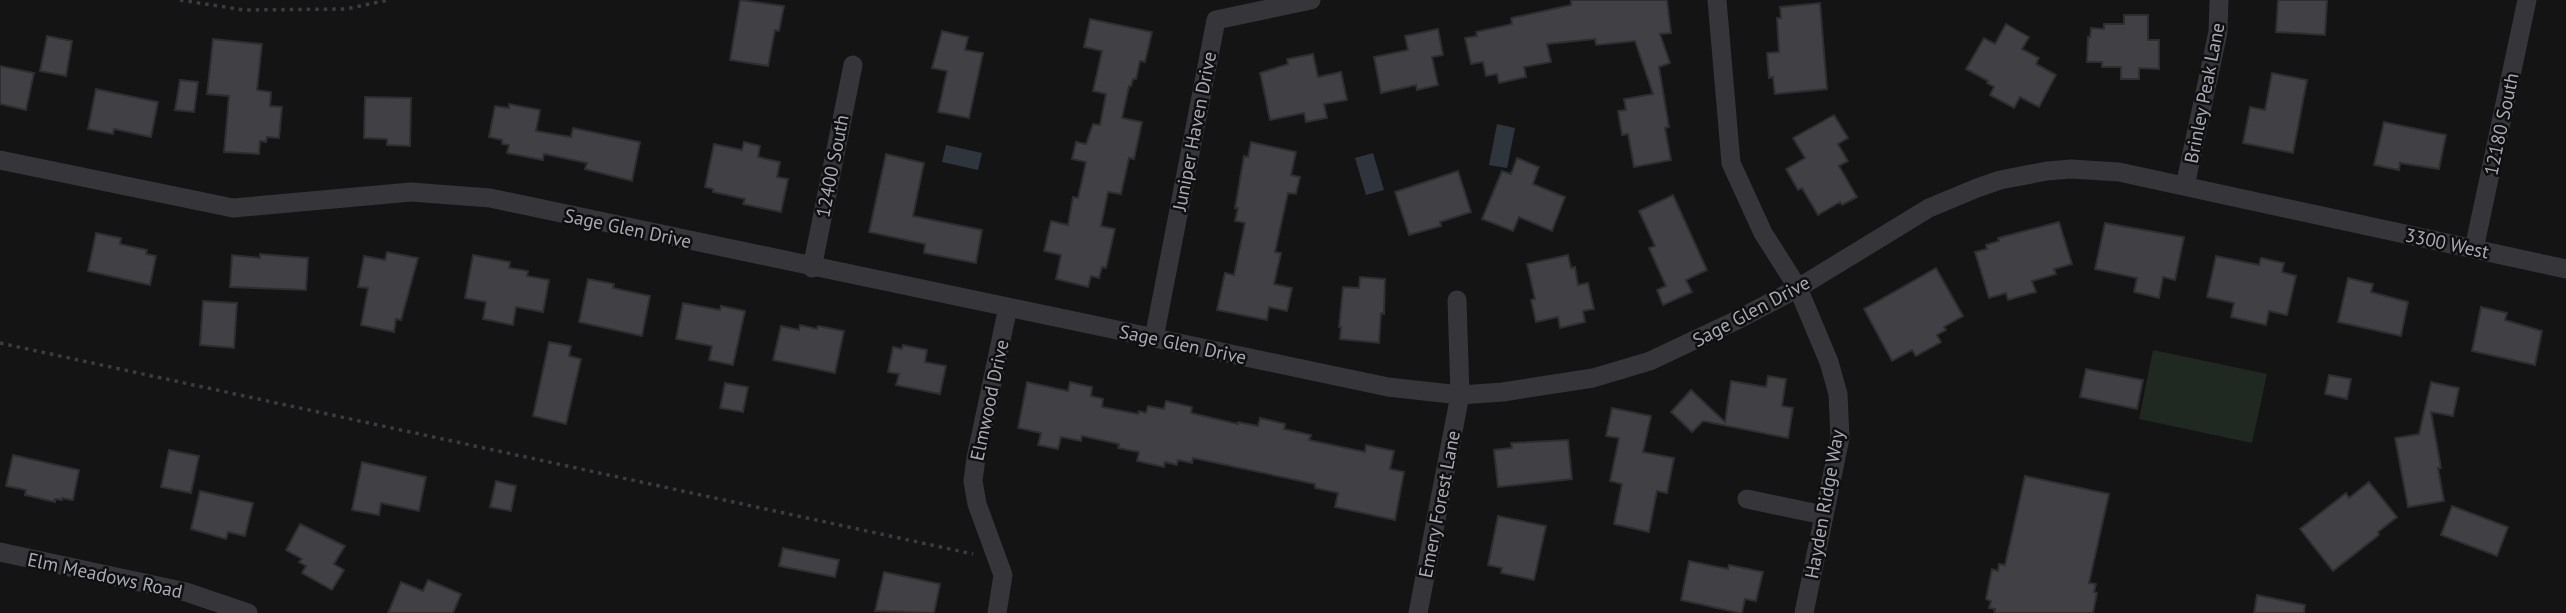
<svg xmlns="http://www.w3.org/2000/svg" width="2566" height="613" font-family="'PT Sans',sans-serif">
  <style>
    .green { fill: #202822 }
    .water { fill: #2e353d }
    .building { fill: #414145; stroke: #2e2e31; stroke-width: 2 }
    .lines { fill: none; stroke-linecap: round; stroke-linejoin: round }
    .path { stroke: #3b3c41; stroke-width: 3.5; stroke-dasharray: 3.5 5; stroke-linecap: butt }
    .minor { stroke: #35353a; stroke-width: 19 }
    .labels { text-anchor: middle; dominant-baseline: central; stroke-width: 5; stroke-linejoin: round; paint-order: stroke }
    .street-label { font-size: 19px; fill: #a7a9b4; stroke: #0f0f10 }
  </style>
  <rect width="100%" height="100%" fill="#141415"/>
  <path class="green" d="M2153 350 2267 374 2252 443 2139 419Z"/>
  <path class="water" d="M1497 124 1515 128 1507 168 1489 165Z
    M946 145 982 153 978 170 942 162Z
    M1373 153 1384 190 1366 195 1355 158Z"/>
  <path class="building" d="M740 0 784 6 779 31 775 30 768 66 730 60Z
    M1571 0H1667L1671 33 1660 34 1670 63 1659 67 1669 127 1665 128 1671 160 1634 167 1628 134 1622 135 1618 111 1626 110 1624 99 1653 94 1635 41 1596 45 1595 39 1547 44 1551 62 1524 67 1526 77 1499 83 1497 74 1486 76 1483 62 1471 64 1465 38 1477 36 1476 32 1512 24 1511 18 1571 5Z
    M2278 0H2327L2325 35 2276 32Z
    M1820 3 1827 89 1775 94 1773 77 1769 78 1767 53 1779 52 1777 18H1781L1780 7Z
    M2124 15H2148V40H2159V69L2139 68V79H2121V67H2102V62H2087L2088 37H2090L2091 28 2104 29V24H2124Z
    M1090 19 1152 32 1145 62 1140 61 1136 79H1133L1131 86H1129L1122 118 1142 122 1134 159 1129 158 1121 194 1108 192 1101 226 1115 229 1106 268 1102 267 1099 278 1091 276 1088 287 1056 279 1061 255 1044 251 1051 221 1068 225 1073 197 1078 198 1086 162 1072 159 1076 142 1086 144 1093 124 1100 125 1106 94 1093 91 1102 51 1084 47Z
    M2006 24 2029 37 2022 49 2039 58 2036 64 2056 75 2039 107 2020 97 2014 108 1990 95 1994 87 1987 83 1988 81 1966 69 1984 38 1995 44Z
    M1438 29 1443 55 1432 57 1438 85 1417 90 1416 85 1381 93 1374 57 1408 50 1405 36Z
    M942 31 968 37 965 50 983 53 969 118 938 112 947 71 932 68Z
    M47 36 72 41 66 76 40 71Z
    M213 39 262 44 257 90 271 92 270 106 282 107 279 138 267 137 266 142 260 141 259 154 224 152 229 96 207 94Z
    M1313 54 1318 77 1341 72 1347 100 1324 104 1327 118 1306 122 1304 113 1270 120 1260 73 1288 64 1287 59Z
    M0 66 34 73 26 110 0 104Z
    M2272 73 2307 80 2293 153 2243 143 2250 107 2265 110Z
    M180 80 198 82 194 112 175 110Z
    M96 89 158 102 151 137 114 129 113 134 88 129Z
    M365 97 411 98 410 146 387 145V139L364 138Z
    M509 104 540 110 536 131 571 137 573 128 640 142 632 181 585 169 587 163 544 154 543 160 507 153 509 145 502 144V140L489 137 495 106 509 108Z
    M1834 115 1848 138 1838 144 1848 161 1839 166 1857 197 1842 205 1840 202 1818 215 1802 188 1798 190 1786 169 1805 158 1793 138Z
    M2384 122 2446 135 2439 169 2400 163 2399 170 2374 165Z
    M744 142 760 146 758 157 780 162 777 177 788 179 781 212 743 204 745 199 713 192V189L705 187 714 144 742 150Z
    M1251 142 1296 152 1291 175 1300 177 1296 194 1288 193 1275 252 1281 253 1274 284 1292 288 1287 311 1269 307 1267 320 1217 310 1225 273 1234 275 1245 223 1235 221 1238 208H1235L1244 156 1248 157Z
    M886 154 924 163 913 216 982 230 976 263 924 253 925 244 869 232Z
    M1517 158 1539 167 1533 184 1565 197 1552 231 1519 217 1513 231 1482 219 1502 171 1511 174Z
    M1458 171 1471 212 1440 222 1441 226 1409 235 1395 192Z
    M1673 195 1707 270 1686 280 1692 292 1663 305 1657 290 1666 286 1649 248 1655 246 1639 211Z
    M2059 222 2072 264 2054 269 2056 274 2032 281 2036 292 2008 300 2006 293 1989 298 1975 252 1987 249 1986 245 1999 241 1998 238Z
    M2105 223 2184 237 2175 280 2163 277 2159 298 2134 292 2137 278 2095 269Z
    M96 233 121 238 120 244 147 250 146 254 156 256 150 285 88 271Z
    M387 252 418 258 401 320 396 319 394 332 361 325 368 288 358 287 364 256 385 260Z
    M260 254 308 258 306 290 230 287 232 255 260 258Z
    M473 255 510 262 509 268 528 271 527 276 549 280 543 312 516 307 513 325 483 319 486 302 465 298Z
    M1568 255 1571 268 1575 267 1578 285 1588 283 1594 309 1583 311 1585 322 1560 328 1558 317 1536 322 1531 300 1535 299 1527 264Z
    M2216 256 2259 265 2261 258 2284 263 2282 272 2296 276 2287 315 2269 311 2266 325 2231 317 2234 303 2207 297Z
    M1936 268 1963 316 1944 327 1946 330 1937 335 1941 342 1916 356 1912 350 1892 361 1864 309Z
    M1360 277 1385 279 1384 314 1381 313 1379 343 1340 339 1341 327H1339L1343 287 1359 288Z
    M2348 278 2373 284 2371 292 2408 302 2401 336 2338 322Z
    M588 279 614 284 613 288 650 296 642 336 579 322Z
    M203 301 237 303 234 348 200 345Z
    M683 303 720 310 721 306 745 311 733 365 709 360 712 346 676 339Z
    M2481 307 2507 313 2505 320 2542 331 2535 365 2472 351Z
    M800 325 817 329 818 326 844 331 835 373 773 360 781 326 799 330Z
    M549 342 571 346 569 356 581 359 566 424 533 416Z
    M903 345 927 350 925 362 946 366 940 394 896 385 899 374 888 372 893 347 902 349Z
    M2086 369 2143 380 2137 409 2080 397Z
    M2329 375 2351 379 2347 399 2325 394Z
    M1768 376 1786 379 1782 406 1793 408 1788 438 1703 421 1692 432 1671 412 1691 390 1725 422 1731 381 1766 387Z
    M1027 382 1068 391 1070 382 1092 387 1091 396 1103 399 1102 407 1138 414 1139 411 1146 413 1148 406 1164 409 1166 401 1192 407 1191 413 1238 424V422L1258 426 1260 418 1285 424 1284 429 1311 435 1309 440 1365 452 1366 445 1394 451 1390 469 1404 472 1395 520 1335 507 1338 493 1315 488V484L1193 458 1192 463 1178 460 1177 465 1165 462 1164 467 1137 461 1139 452 1118 448 1119 444 1082 436 1081 441 1061 437 1058 449 1038 445 1041 433 1018 428Z
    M2431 382 2459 388 2453 416 2431 412 2441 468H2438L2444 501 2408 507 2395 438 2419 434Z
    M725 383 748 387 743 412 720 408Z
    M1612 408 1651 416 1643 452 1674 458 1667 493 1657 491 1649 532 1614 524 1622 484 1610 481 1619 438 1606 436Z
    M1568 440 1572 479 1498 487 1494 450 1512 448 1511 443Z
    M169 450 199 456 191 493 161 487Z
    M13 455 79 470 73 500 62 498V500L55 499V502L25 495 26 490 6 486Z
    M362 462 426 477 419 511 381 503 379 515 352 510Z
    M2025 476 2109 494 2089 583 2096 584 2094 592 2097 593 2093 613H1994L1995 609 1989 608 1991 601 1986 599 1992 569 1998 571 1999 564 2005 565Z
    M496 481 516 486 511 511 490 507Z
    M2369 482 2397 517 2378 532 2379 535 2333 571 2300 529 2346 493 2349 498Z
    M200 491 253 503 245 536 228 532 226 539 191 529Z
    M2452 506 2508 527 2497 556 2441 535Z
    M1498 516 1546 526 1534 580 1501 573 1502 568 1488 565Z
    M300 524 345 546 334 564 344 570 332 590 302 573 306 566 299 562 302 559 286 550Z
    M783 548 839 560 835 577 779 566Z
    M1689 561 1728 569 1729 565 1763 572 1756 601 1745 599 1742 613H1739L1681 600Z
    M884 572 940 584 934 613 875 611Z
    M428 580 461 594 453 613H388L401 582 423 591Z
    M2257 595 2305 605 2304 613H2254Z"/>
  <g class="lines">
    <path class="path" d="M180 0 244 10 346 9 388 0
      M0 343 973 554"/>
    <path class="minor" d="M1717 0 1731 163 1763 233 1798 288 1829 362 1838 394 1840 438 1804 613
      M0 160 233 208 411 192 490 198 1388 387 1460 395 1503 392 1593 378 1650 361 1737 320 1798 288 1929 208 1977 188 2000 180 2047 171 2071 169 2119 172 2566 269
      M2185 186 2218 32 2219 0
      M2474 249 2527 0
      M812 268 853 65
      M1154 338 1216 20 1311 0
      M1747 499 1823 515
      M0 552 186 592 248 613
      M997 613 1003 575 977 504 973 481 976 458 1008 307
      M1418 613 1460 395 1457 300"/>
  </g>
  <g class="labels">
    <g class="street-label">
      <text transform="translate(2204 93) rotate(-79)">Brinley Peak Lane</text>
      <text transform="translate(2501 124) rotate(-78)">12180 South</text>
      <text transform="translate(1194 131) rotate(-79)">Juniper Haven Drive</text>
      <text transform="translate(832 166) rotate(-79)">12400 South</text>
      <text transform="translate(628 228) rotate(12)">Sage Glen Drive</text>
      <text transform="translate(2447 243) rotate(12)">3300 West</text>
      <text transform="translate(1751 311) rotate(-28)">Sage Glen Drive</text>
      <text transform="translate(1183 344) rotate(12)">Sage Glen Drive</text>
      <text transform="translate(989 400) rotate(-78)">Elmwood Drive</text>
      <text transform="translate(1439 504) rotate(-79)">Emery Forest Lane</text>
      <text transform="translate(1824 504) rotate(-80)">Hayden Ridge Way</text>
      <text transform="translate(105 575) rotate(12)">Elm Meadows Road</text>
    </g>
  </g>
</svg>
